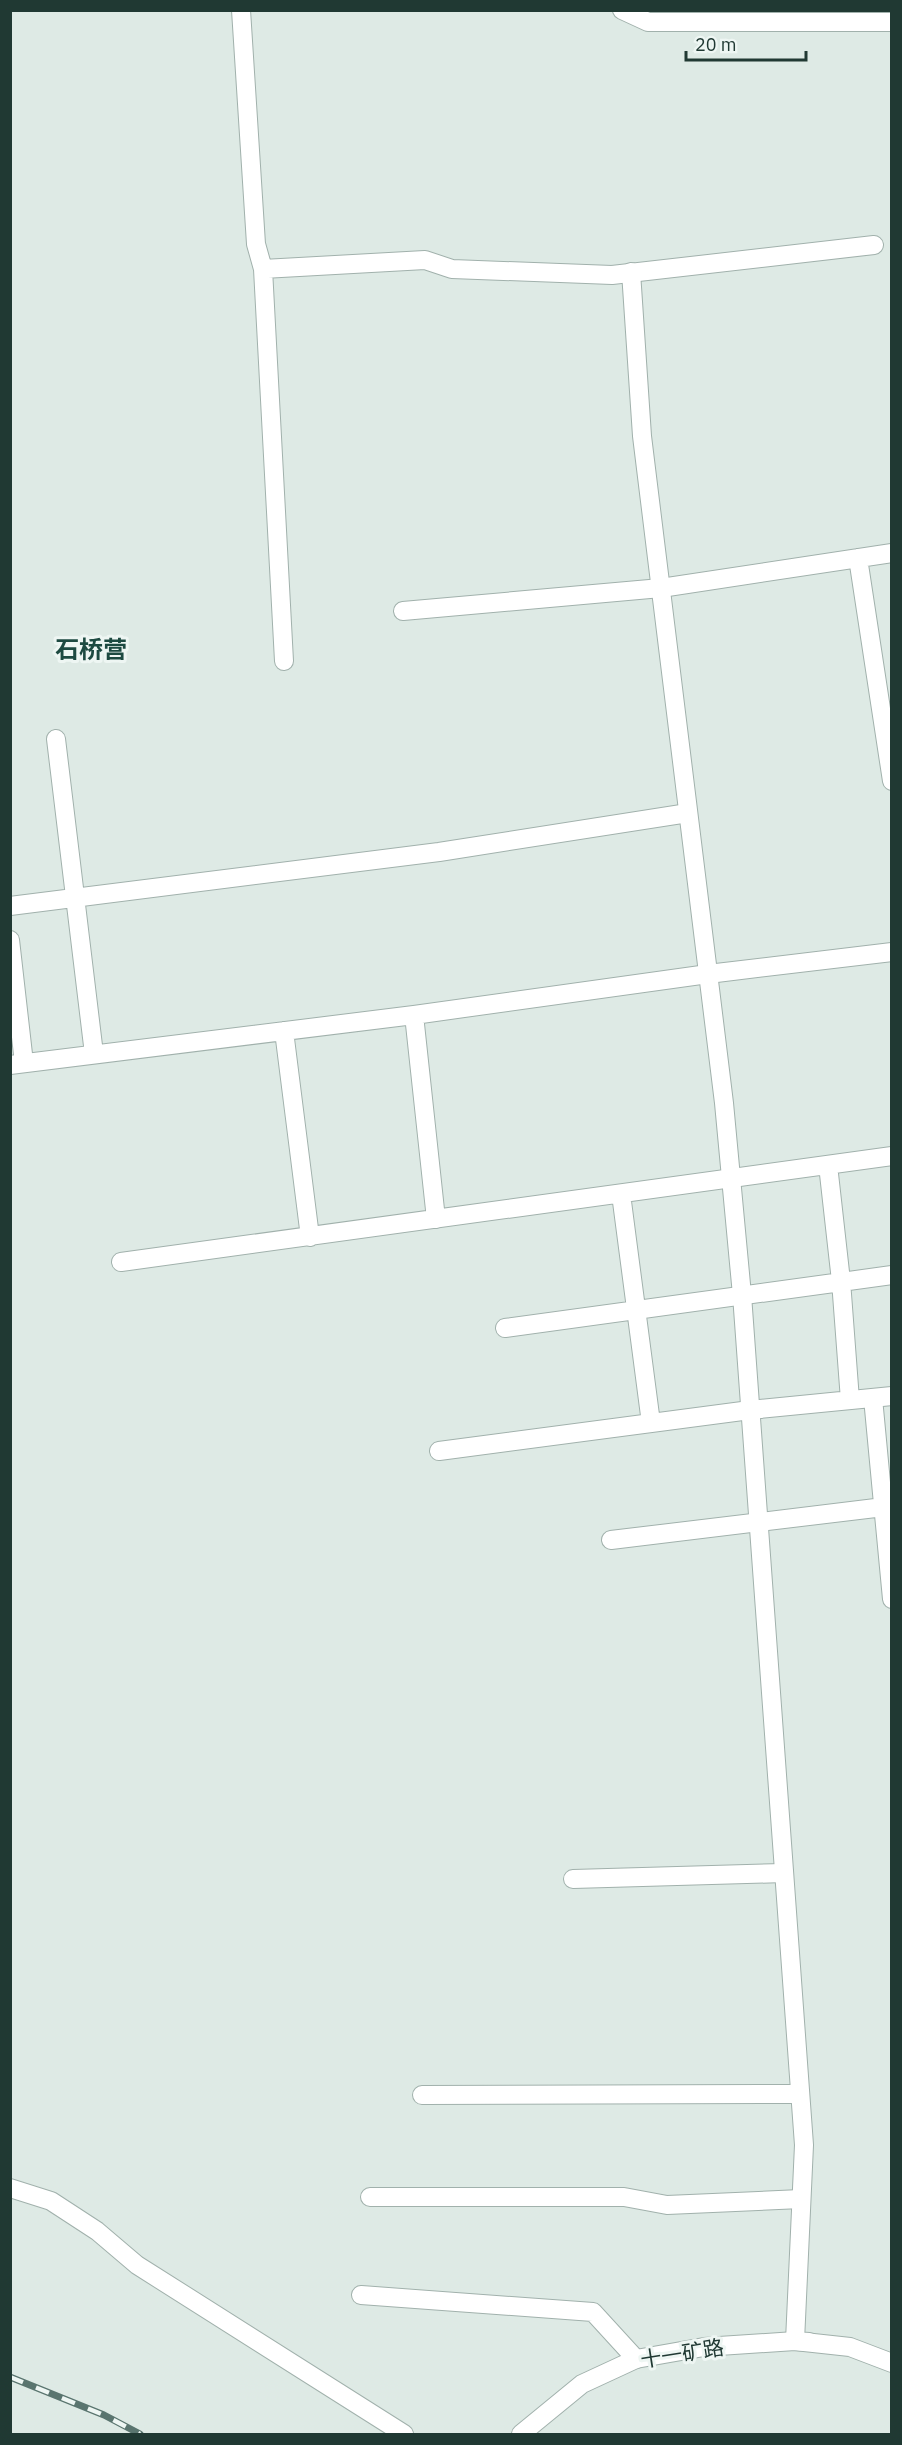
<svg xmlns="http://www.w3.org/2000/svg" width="902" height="2445" font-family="'IBM Plex Sans','Noto Sans SC',sans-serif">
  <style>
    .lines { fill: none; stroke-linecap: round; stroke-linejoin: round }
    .service-casing { stroke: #a1b1ac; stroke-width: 20 }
    .minor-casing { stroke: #a1b1ac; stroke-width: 20 }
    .tertiary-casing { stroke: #a1b1ac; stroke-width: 20 }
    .service { stroke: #fff; stroke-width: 18 }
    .minor { stroke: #fff; stroke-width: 18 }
    .tertiary { stroke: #fff; stroke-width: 18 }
    .rail-casing { stroke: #5a756f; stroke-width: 7 }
    .rail { stroke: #eef6f3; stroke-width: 4.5; stroke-dasharray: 14; stroke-linecap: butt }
    .labels { text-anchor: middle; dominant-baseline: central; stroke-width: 6; stroke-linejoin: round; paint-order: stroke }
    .street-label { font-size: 21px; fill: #203933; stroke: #eef6f3 }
    .quarter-label { font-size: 24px; font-weight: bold; fill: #1d4a41; stroke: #eef6f3 }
  </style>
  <rect width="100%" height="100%" fill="#deeae5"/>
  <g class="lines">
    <g class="service-casing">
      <path id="service" d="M241 10 256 244 263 269 284 661
        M622 10 648 22H892
        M263 269 425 260 452 269 612 275 874 245
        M858 558 892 781
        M403 611 661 588 892 553
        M56 739 94 1054
        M10 906 439 852 688 813
        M10 940 24 1063
        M414 1015 436 1219
        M284 1031 310 1237
        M10 1065 414 1015 708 974 892 952
        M828 1165 841 1281 850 1400
        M621 1194 651 1423
        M121 1262 892 1156
        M505 1328 892 1275
        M873 1398 892 1599
        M439 1451 750 1410 892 1396
        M611 1540 892 1506
        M573 1879 784 1873
        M422 2095 800 2094
        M370 2197H624L667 2205 801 2199
        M361 2295 593 2312 636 2359"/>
    </g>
    <g class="minor-casing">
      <path id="minor" d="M631 272 642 436 724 1103 742 1295 804 2145 795 2341 809 2342
        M10 2188 51 2201 97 2231 137 2265 404 2434"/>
    </g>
    <g class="tertiary-casing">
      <path id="tertiary" d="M521 2434 582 2384 636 2359 704 2347 795 2341 850 2347 892 2363"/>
    </g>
    <use href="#service" class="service"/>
    <use href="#minor" class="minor"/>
    <use href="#tertiary" class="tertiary"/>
    <g class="rail-casing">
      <path id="rail" d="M10 2377 104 2415 140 2434"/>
    </g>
    <use href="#rail" class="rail"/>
  </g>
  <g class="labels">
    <g class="street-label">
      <text transform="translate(682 2353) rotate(-9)">十一矿路</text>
    </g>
    <g class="quarter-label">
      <text x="91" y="649">石桥营</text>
    </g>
  </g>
  <rect width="902" height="2445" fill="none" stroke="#203933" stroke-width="24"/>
  <path d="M686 51v9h120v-9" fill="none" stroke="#203933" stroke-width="3"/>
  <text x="695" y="51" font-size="18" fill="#203933" stroke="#eef6f3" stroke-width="4.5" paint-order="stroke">20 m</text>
</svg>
